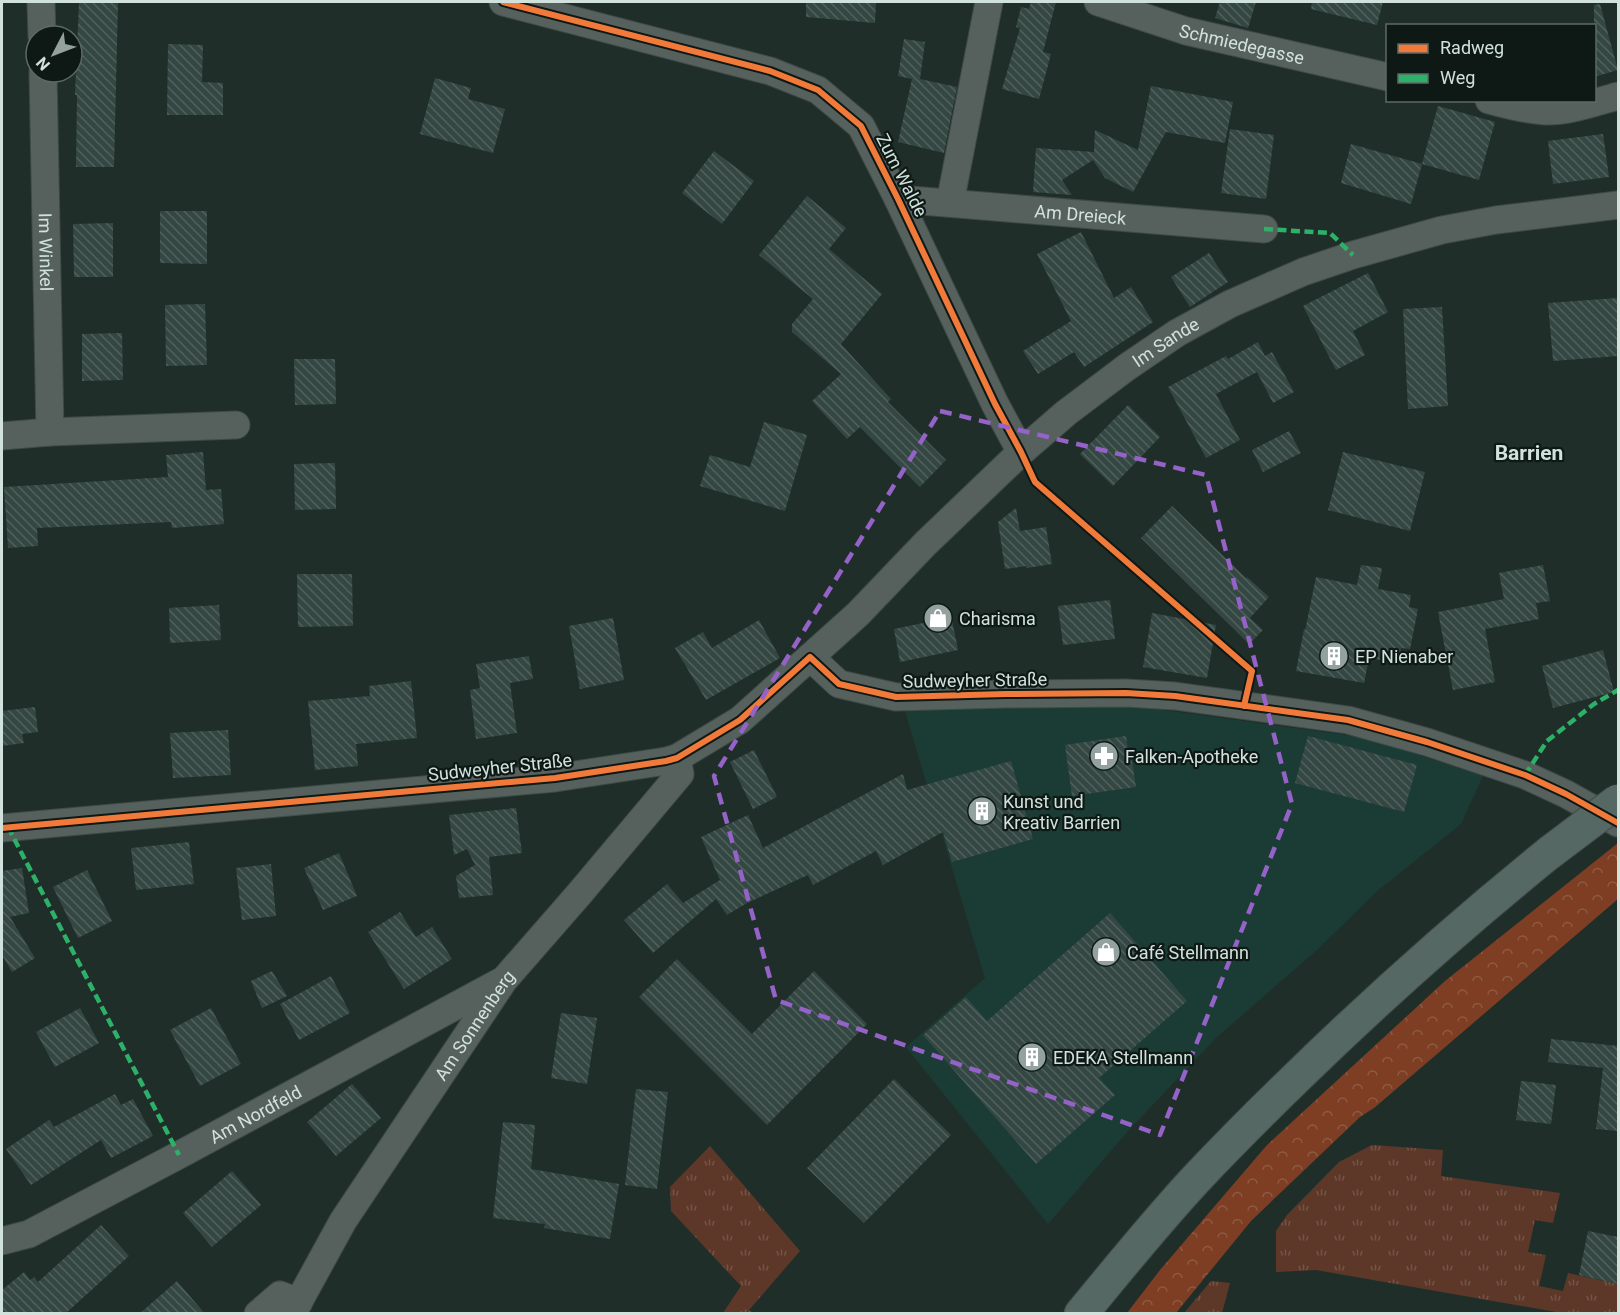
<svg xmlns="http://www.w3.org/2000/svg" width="1620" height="1315" font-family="Roboto,sans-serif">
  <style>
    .built { fill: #1b3c34 }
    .grass { fill: url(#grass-tufts) }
    .forest { fill: url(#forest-crowns) }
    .building { fill: url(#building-back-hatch) }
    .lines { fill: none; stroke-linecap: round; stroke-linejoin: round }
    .minor-casing { stroke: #3e4a46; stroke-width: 29 }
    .major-casing { stroke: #3e4a46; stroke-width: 35 }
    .minor { stroke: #56615e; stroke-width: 27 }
    .major { stroke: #566863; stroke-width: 33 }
    .major-bridge-casing { stroke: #3e4a46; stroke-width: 35; stroke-linecap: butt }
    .major-bridge { stroke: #566863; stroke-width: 33 }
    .quiet { stroke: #2db169; stroke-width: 4.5; stroke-dasharray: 9 4.5; stroke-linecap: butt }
    .cycleway-casing { stroke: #0e1916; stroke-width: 10 }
    .cycleway { stroke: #f17a3a; stroke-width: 6 }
    .marked { fill: none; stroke: #9562c8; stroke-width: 4.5; stroke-dasharray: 12 8; stroke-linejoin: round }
    .labels { text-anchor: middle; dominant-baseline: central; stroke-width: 4.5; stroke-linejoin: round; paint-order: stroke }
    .street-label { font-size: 18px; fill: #d1e1dc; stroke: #0e1916 }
    .poi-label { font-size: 18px; fill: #d1e1dc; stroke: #0e1916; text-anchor: start }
    .quarter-label { font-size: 21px; font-weight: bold; fill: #d1e1dc; stroke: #0e1916 }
  </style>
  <defs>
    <pattern id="grass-tufts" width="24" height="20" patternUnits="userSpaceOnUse" patternTransform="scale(1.5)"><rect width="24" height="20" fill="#5d3829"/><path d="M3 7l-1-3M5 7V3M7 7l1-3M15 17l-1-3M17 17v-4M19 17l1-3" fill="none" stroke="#735447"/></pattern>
    <pattern id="forest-crowns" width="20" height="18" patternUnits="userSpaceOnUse" patternTransform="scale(1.5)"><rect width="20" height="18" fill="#7d3e24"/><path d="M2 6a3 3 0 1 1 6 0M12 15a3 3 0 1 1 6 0" fill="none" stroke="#8e5a43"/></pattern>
    <pattern id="building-back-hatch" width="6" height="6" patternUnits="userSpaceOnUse" patternTransform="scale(1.5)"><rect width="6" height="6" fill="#344742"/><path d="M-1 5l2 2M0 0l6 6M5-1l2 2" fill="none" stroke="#50615d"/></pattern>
  </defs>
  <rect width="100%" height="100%" fill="#202e2a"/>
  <path class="built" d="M1134 706 1367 738 1483 776 1461 824 1376 892 1318 949 1217 1037 1128 1131 1048 1224 906 1047 985 978 904 708Z"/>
  <path class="grass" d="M1372 1145 1443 1150 1441 1176 1560 1193 1553 1223 1535 1220 1528 1252 1546 1255 1539 1286 1563 1291 1568 1273 1618 1284V1313H1562L1316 1270 1276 1272V1231L1287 1215 1339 1162Z
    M710 1146 800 1251 749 1310 753 1313H723L741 1286 671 1211 670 1187Z
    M1211 1281 1230 1283 1222 1313H1184Z"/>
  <path class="forest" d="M1618 843V899L1374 1108 1360 1117 1251 1221 1176 1313H1127L1160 1270 1267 1145 1445 981Z"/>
  <path class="building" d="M79 2H118L114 167H76L77 95H75Z
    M806 2H876L875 23 806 17Z
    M1031 2H1056L1043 52 1051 54 1039 99 1002 89 1020 28 1016 27 1021 7 1029 9Z
    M1220 2H1256L1248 28 1215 18Z
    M1312 2H1383L1377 25 1311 9Z
    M1600 4 1618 70 1594 77V5Z
    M904 39 925 42 920 79 957 87 944 153 898 142 912 79 898 76Z
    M168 44 203 45 202 82 223 83V115H167Z
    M435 78 471 88 468 99 505 109 493 153 420 134Z
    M1151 86 1233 102 1225 143 1166 132 1133 192 1105 178 1093 160 1062 180 1072 195 1033 192 1036 148 1094 152 1095 130 1138 150Z
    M1438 106 1495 122 1479 180 1422 164Z
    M1230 129 1274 135 1266 199 1221 193Z
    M1603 134 1609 177 1553 184 1548 141Z
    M1351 144 1422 164 1411 204 1341 183Z
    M714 151 754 181 722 224 682 193Z
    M807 196 846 228 829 249 882 294 841 344 891 399 888 402 946 460 920 487 860 427 847 439 812 401 841 374 792 332V324L813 299 759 255Z
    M160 211H207V264L160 263Z
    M113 223V277H74L73 224Z
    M1081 232 1114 298 1131 287 1153 322 1084 367 1074 352 1038 374 1023 351 1071 321 1037 254Z
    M1209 253 1228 282 1190 307 1171 277Z
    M1368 273 1388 312 1353 331 1365 355 1336 370 1303 306Z
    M1618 298V356L1553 361 1548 303Z
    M205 304 207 365 166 366 165 305Z
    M1442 307 1448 406 1408 409 1403 309Z
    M122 333 123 380 82 381V334Z
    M1258 342 1265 356 1272 352 1294 392 1273 403 1257 372 1216 394 1240 440 1206 458 1168 387 1226 356 1228 359Z
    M294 359H335L336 404 295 405Z
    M1128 405 1160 437 1113 486 1080 454Z
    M764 422 807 435 785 511 700 486 710 455 750 467Z
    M1289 431 1301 453 1263 472 1252 450Z
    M203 452 206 490 221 489 224 524 172 528 171 522 37 528 38 546 8 548 4 487 168 477 166 455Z
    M1343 452 1425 472 1410 531 1328 510Z
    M335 463 336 509 295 510 294 464Z
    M1172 506 1246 578 1247 577 1269 597 1250 618 1263 630 1249 644 1141 538Z
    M1016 508 1020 531 1046 527 1052 564 1027 568 1026 566 1005 569 998 522Z
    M1361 565 1382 568 1378 589 1411 595 1409 607 1418 609 1410 649 1401 648 1399 663 1369 658 1364 683 1296 671 1304 629 1305 631 1316 577 1357 585Z
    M1543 565 1550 601 1536 603 1539 619 1485 629 1495 682 1453 690 1438 612 1504 599 1499 573Z
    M297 574H352L353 626 298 627Z
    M1110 600 1115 639 1063 645 1058 606Z
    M219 605 221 640 170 643 169 608Z
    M1152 613 1216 625 1207 678 1143 667Z
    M613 618 624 680 580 689 569 626Z
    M947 618 948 621 952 620 958 650 900 662 894 629Z
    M759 620 780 658 706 700 675 648 703 632 712 648Z
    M1603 650 1614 692 1553 708 1542 666Z
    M529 656 533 679 510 683 517 733 476 739 470 690 480 688 476 664Z
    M411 681 417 738 356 744 358 766 315 770 308 701 370 696 369 686Z
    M35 707 38 732 22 734 24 743 2 746V711Z
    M228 730 231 775 173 778 170 733Z
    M1126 736 1129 755H1131L1136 787 1072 796 1065 745Z
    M1308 736 1417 765 1404 812 1295 783Z
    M754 750 777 797 753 809 730 762Z
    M1011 761 1033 839 952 862 943 832 883 865 876 851 813 885 808 875 747 903 727 915 716 899 653 953 624 920 667 884 683 903 720 880 701 837 748 815 763 848 903 774 907 790Z
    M516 808 522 853 489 857 493 895 459 898 456 876 475 865 467 849 454 855 449 815Z
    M189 842 194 884 136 890 131 848Z
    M339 853 357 896 323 910 304 868Z
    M271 864 276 916 242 920 236 868Z
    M22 868 29 913 10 917 35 958 12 972 2 955V871Z
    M87 870 112 921 78 938 53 887Z
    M400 912 416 937 432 927 452 959 404 989 368 932Z
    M1110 913 1187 1001 1099 1078 1115 1095 1036 1164 923 1035 966 997 987 1021Z
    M677 959 752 1034 814 971 867 1024 767 1125 639 997Z
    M272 971 287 996 262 1008 251 981Z
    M331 976 350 1013 299 1040 280 1004Z
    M80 1008 99 1043 55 1067 36 1032Z
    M211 1008 241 1064 200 1086 170 1030Z
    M561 1013 597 1018 587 1084 551 1078Z
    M1551 1039 1618 1046V1131L1596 1129 1603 1068 1548 1062Z
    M894 1079 951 1135 864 1223 807 1168Z
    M1521 1081 1556 1085 1551 1124 1516 1120Z
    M352 1084 381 1118 336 1156 307 1122Z
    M636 1089 668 1092 657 1189 625 1185Z
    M115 1094 121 1105 133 1099 153 1136 111 1158 101 1140 31 1185 6 1149 49 1120 54 1127Z
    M503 1122 535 1125 531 1169 619 1184 610 1239 544 1228 545 1224 493 1218Z
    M232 1171 261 1205 212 1247 183 1213Z
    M101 1225 129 1256 65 1314H2V1290L24 1272 30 1280 34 1277 38 1282Z
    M1588 1231 1618 1237V1284L1579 1275Z
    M177 1281 205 1314H139Z"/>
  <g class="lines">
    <g class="minor-casing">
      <g id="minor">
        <path d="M41 2 42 36"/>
        <path d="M503 2 770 71 818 90 861 126 898 199 995 404 1021 452"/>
        <path id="s1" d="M1098 2 1186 31 1388 77"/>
        <path id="s2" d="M43 72 50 432"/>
        <path d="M1489 100C1507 105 1526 110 1545 111 1569 112 1595 102 1618 96"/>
        <path id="s3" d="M898 199 1264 229"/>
        <path d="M950 203 989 2"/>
        <path d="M2 436 50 432 236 425"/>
        <path d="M810 657 839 684 896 697 1006 694 1126 693 1175 696 1348 720 1427 742 1525 775 1566 794 1618 823"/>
        <path id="s4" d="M2 828 555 778 666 761 677 758 740 720 858 614 925 544 1021 452 1066 413 1127 367 1177 333 1230 304 1303 272 1353 255 1442 230 1496 220 1618 205"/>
        <path id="s5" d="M2 1241 29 1234 179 1155 500 982"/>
        <path d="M258 1314 280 1295 299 1302"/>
        <path id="s6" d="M292 1314 343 1221 504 980 580 893 680 774 677 758"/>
      </g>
    </g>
    <g class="major-casing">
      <path id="major" d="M1081 1314C1119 1268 1156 1222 1196 1179 1228 1145 1261 1112 1295 1079 1376 1000 1460 925 1549 853"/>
    </g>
    <use href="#minor" class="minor"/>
    <use href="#major" class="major"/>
    <g class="major-bridge-casing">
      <path id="major-bridge" d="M1549 853 1618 801"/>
    </g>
    <use href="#major-bridge" class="major-bridge"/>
    <path class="quiet" d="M1264 229 1330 233 1353 255
      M1525 775 1547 741 1594 704 1618 690
      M8 827 179 1155"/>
    <g class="cycleway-casing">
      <path id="cycleway" d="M503 2 770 71 818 90 861 126 898 199 995 404 1021 452 1035 482 1252 671 1244 706
        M2 828 555 778 666 761 677 758 740 720 810 657 839 684 896 697 1006 694 1126 693 1175 696 1348 720 1427 742 1525 775 1566 794 1618 823"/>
    </g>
    <use href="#cycleway" class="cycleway"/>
  </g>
  <path class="marked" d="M940 411 1206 475 1292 804 1160 1135 776 1000 714 776Z"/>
  <defs>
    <g id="shop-disc" transform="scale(1.5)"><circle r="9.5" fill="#93a29e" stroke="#0e1916"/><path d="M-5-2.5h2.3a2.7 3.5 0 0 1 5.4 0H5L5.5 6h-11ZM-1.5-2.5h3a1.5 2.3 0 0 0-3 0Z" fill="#fff"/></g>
    <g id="building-disc" transform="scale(1.5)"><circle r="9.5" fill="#93a29e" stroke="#0e1916"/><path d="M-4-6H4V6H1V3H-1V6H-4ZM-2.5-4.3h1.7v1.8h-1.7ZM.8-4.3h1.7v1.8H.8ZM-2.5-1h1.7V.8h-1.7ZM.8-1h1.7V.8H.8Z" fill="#fff"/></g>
    <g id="pharmacy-disc" transform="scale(1.5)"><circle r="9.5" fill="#93a29e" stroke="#0e1916"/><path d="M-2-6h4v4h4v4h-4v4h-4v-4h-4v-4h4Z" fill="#fff"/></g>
  </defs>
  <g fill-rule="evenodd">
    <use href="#shop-disc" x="938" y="618"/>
    <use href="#building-disc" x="1334" y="656"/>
    <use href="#pharmacy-disc" x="1104" y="756"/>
    <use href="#building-disc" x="982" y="811"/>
    <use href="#shop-disc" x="1106" y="952"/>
    <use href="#building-disc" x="1032" y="1057"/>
  </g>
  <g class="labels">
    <g class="street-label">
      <text stroke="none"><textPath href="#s1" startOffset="150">Schmiedegasse</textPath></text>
      <text transform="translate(902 175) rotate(63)">Zum Walde</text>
      <text stroke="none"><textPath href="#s3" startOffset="183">Am Dreieck</textPath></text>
      <text stroke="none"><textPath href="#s2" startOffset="180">Im Winkel</textPath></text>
      <text stroke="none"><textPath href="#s4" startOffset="1323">Im Sande</textPath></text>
      <text transform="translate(975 680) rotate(-1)">Sudweyher Straße</text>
      <text transform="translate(500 767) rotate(-6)">Sudweyher Straße</text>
      <text stroke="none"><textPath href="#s6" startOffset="342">Am Sonnenberg</textPath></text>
      <text stroke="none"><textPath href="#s5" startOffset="284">Am Nordfeld</textPath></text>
    </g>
    <g class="poi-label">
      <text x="959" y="618">Charisma</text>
      <text x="1355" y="656">EP Nienaber</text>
      <text x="1125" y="756">Falken-Apotheke</text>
      <text x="1003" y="801">Kunst und<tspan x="1003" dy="21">Kreativ Barrien</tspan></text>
      <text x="1127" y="952">Café Stellmann</text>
      <text x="1053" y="1057">EDEKA Stellmann</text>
    </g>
    <g class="quarter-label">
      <text x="1529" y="453">Barrien</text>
    </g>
  </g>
  <rect width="1620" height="1315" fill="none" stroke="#d1e1dc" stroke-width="6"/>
  <rect x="1386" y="24" width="210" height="78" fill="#0e1916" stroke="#5c6965" stroke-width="1.5"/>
  <rect x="1398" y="44" width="30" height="9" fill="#f17a3a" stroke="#5c6965" stroke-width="1.5"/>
  <text x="1440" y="54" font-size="18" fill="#d1e1dc">Radweg</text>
  <rect x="1398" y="74" width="30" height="9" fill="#2db169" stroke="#5c6965" stroke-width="1.5"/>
  <text x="1440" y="84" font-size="18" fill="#d1e1dc">Weg</text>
  <g transform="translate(54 54) rotate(228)"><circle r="28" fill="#0e1916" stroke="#5c6965" stroke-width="1.5"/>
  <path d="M0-4.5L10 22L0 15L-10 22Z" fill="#93a29e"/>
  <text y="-9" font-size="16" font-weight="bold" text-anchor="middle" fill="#d1e1dc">N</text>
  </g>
</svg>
